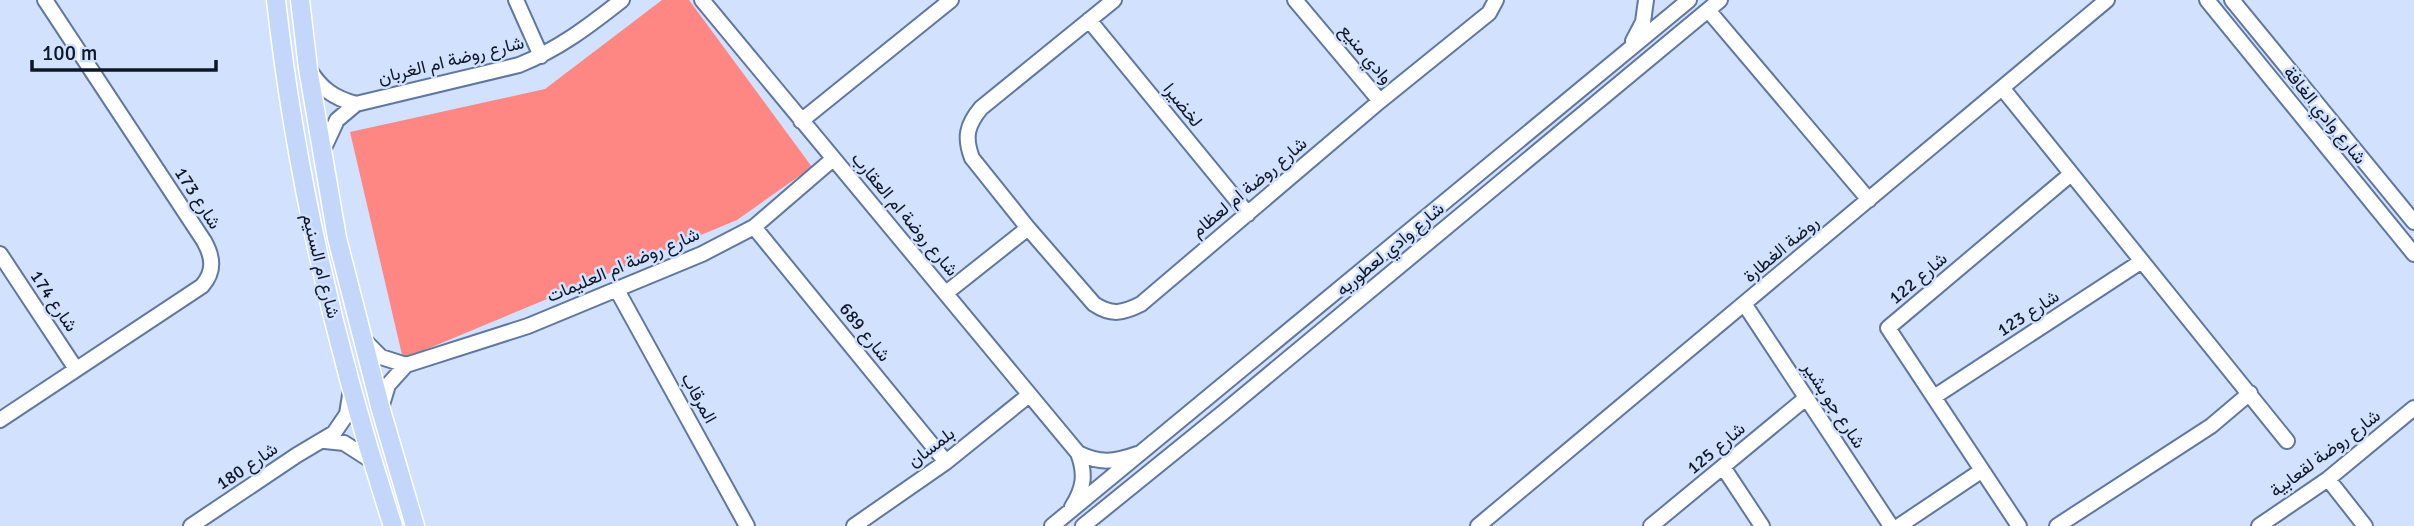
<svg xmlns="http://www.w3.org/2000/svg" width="2414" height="526" font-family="Signika,Vazirmatn,sans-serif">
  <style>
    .grass { fill: #fe8784 }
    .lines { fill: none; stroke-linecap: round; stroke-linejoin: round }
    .minor-casing { stroke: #6077a2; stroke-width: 18 }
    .major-casing { stroke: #fff; stroke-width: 21 }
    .minor { stroke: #fff; stroke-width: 14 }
    .major { stroke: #c4d7fb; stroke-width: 18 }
    .labels { text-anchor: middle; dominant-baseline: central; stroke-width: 5; stroke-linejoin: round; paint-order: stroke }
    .street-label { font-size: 18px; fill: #0e1727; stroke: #d2e1fe }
  </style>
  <rect width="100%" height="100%" fill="#d2e1fe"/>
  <path class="grass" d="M662 0H689L812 167 737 220 403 359 350 132 545 89Z"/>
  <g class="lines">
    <g class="minor-casing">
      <path id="minor" d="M516 0 541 56
        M702 0 1078 453C1086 474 1084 488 1072 507
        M1114 0 981 108C967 125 964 137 972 158L1028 228 1094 304C1112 316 1123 313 1141 304L1380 101 1489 13 1496 0
        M1295 0 1380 101
        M2207 0 2414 254
        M2232 0 2414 222
        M1708 10 1869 200
        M1089 20 1248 214
        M1633 41 1643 22 1646 0
        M309 69C321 89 334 98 356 104
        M2003 89 2287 441
        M801 121 951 0
        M323 150 337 120 356 104 519 65C559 49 589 26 622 0
        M754 227 946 462
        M0 254 76 369
        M617 290 747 526
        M946 293 1028 228
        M1745 305 1891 526
        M364 340 381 357 406 365
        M1934 397 2142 261
        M381 408 388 385 406 365 528 326 702 254 754 227 833 159
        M0 420 202 286C215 271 213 257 204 241L45 0
        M325 441 344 443 372 461
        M1078 453C1100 464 1115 462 1137 454
        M1723 467 1762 526
        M2328 479 2365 526
        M191 526 297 455 334 433 347 414 351 389
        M854 526 946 462 1029 395
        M1052 526 1689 0
        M1083 526 1225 411 1720 0
        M1478 526 2107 0
        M1651 526 1806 398
        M1899 526 1981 471
        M2019 526 1888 328 2071 174
        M2057 526 2211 426 2250 393
        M2259 526 2328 479 2414 408"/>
    </g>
    <g class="major-casing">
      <path id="major" d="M276 0C296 179 337 355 393 526
        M300 0 308 68 337 238 381 410 415 526"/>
    </g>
    <use href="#minor" class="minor"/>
    <use href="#major" class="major"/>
  </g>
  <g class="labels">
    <g class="street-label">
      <text transform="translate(1366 54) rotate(50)">وادي منيع</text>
      <text transform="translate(451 60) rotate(-14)">شارع روضة ام الغربان</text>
      <text transform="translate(1183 105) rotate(51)">لخضيرا</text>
      <text transform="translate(2325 115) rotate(51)">شارع وادي الغافة</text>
      <text transform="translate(1249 187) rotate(-40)">شارع روضة ام لعظام</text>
      <text transform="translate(198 198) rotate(57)">شارع 173</text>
      <text transform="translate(905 214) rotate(50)">شارع روضة ام العقارب</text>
      <text transform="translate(1390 249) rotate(-40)">شارع وادي لعطوريه</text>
      <text transform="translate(1781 249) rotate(-40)">روضة الغطارة</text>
      <text transform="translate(623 265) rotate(-23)">شارع روضة ام العليمات</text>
      <text transform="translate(321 266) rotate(76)">شارع ام السنيم</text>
      <text transform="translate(1918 278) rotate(-40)">شارع 122</text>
      <text transform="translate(54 301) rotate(56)">شارع 174</text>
      <text transform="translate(2028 313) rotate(-33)">شارع 123</text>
      <text transform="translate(865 332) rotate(51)">شارع 689</text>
      <text transform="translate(699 398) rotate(61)">المرقاب</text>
      <text transform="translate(1834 405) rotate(57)">شارع جو بشير</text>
      <text transform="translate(931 447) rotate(-37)">بلمسان</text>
      <text transform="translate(1716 448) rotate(-40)">شارع 125</text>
      <text transform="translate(2325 453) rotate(-37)">شارع روضة لقعابية</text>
      <text transform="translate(247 466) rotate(-34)">شارع 180</text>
    </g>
  </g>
  <path d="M32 60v10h184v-10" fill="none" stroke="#0e1727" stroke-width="3.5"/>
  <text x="42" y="60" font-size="21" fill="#0e1727" stroke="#d2e1fe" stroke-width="5" paint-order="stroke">100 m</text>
</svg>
